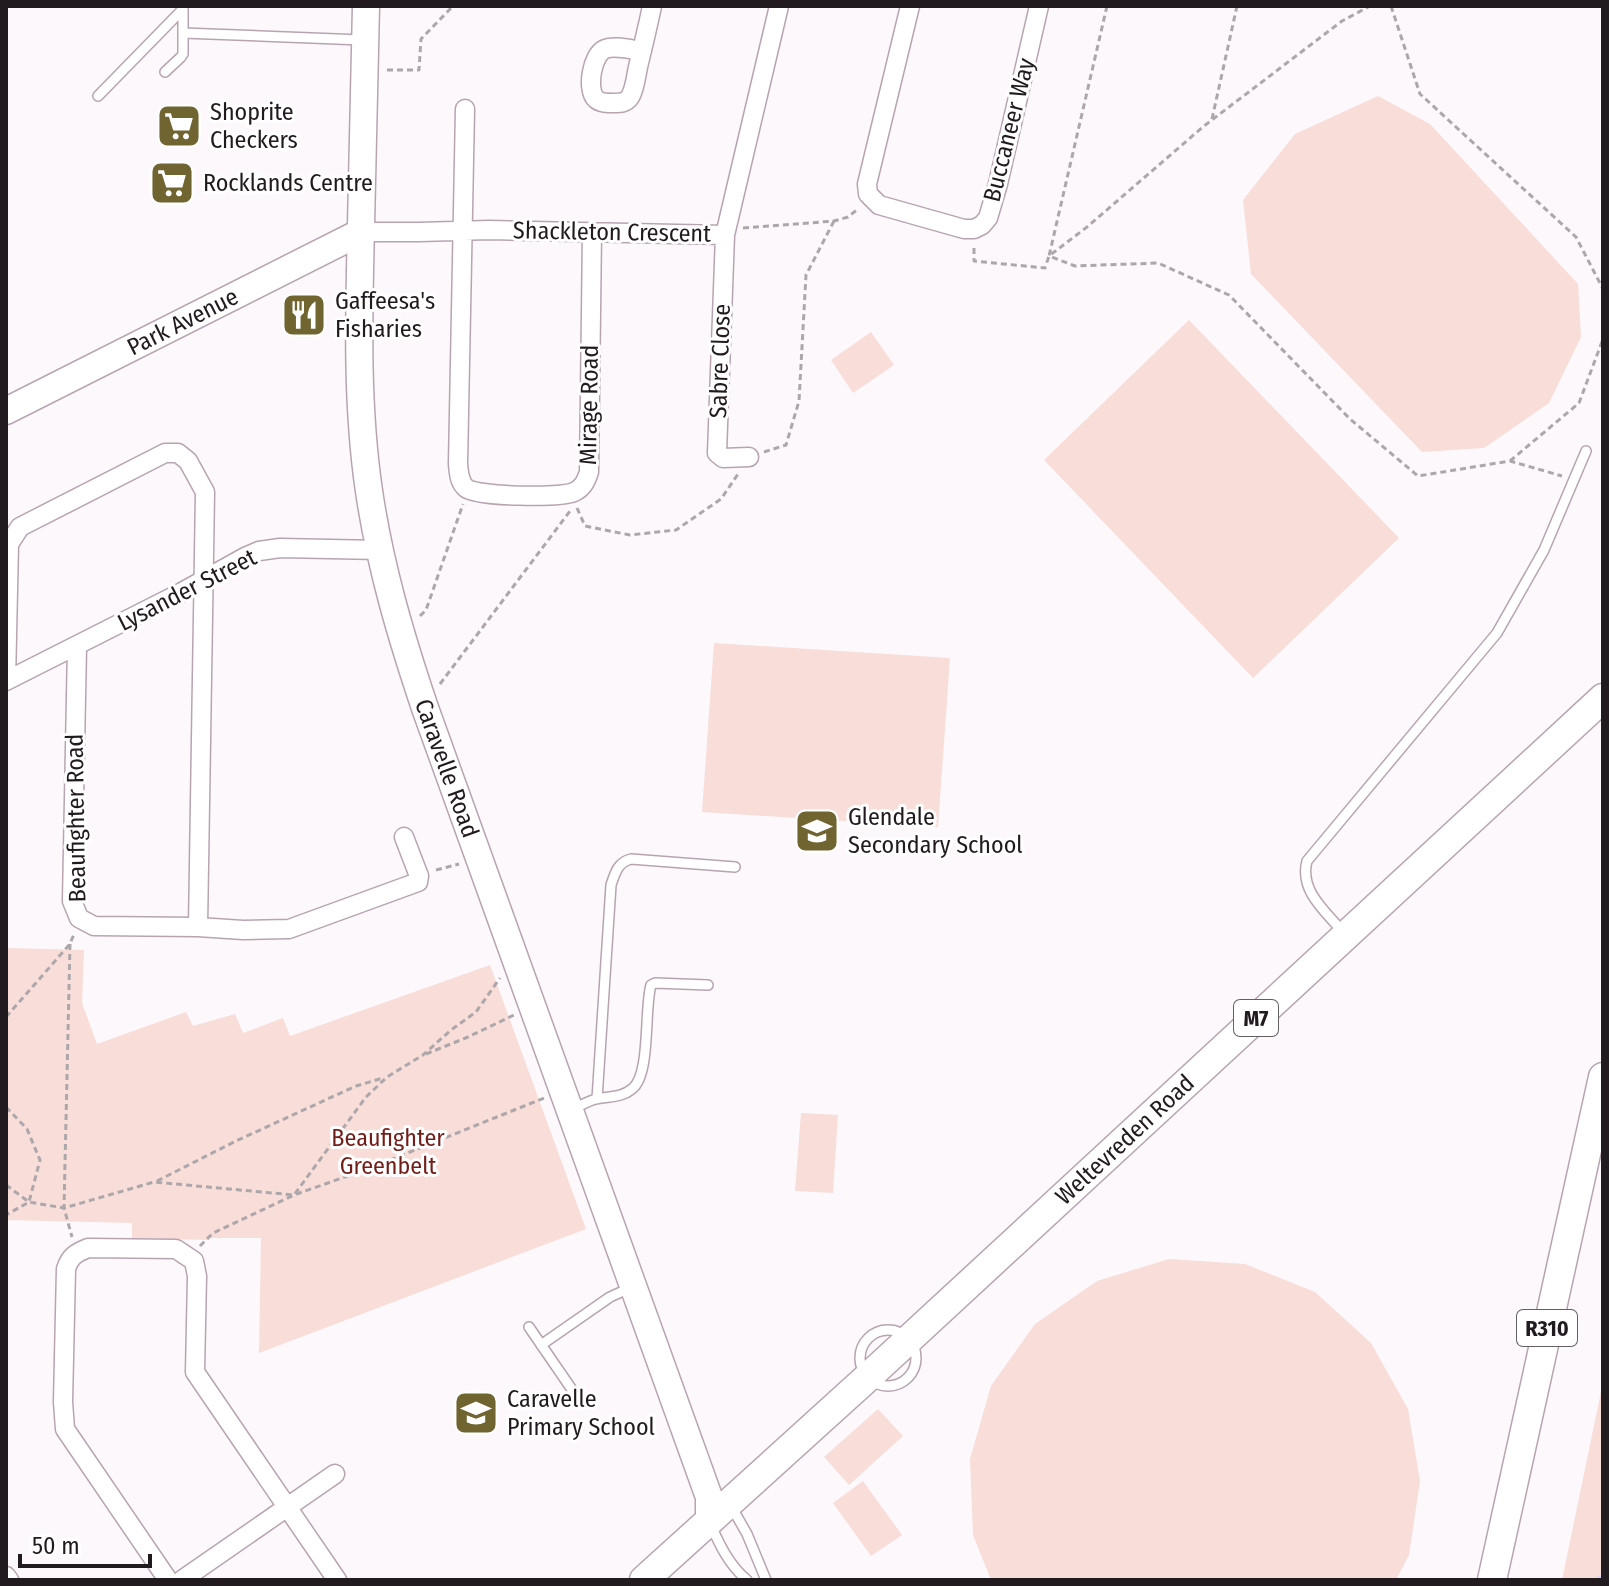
<svg xmlns="http://www.w3.org/2000/svg" width="1609" height="1586" font-family="'Fira Sans Condensed',sans-serif">
  <style>
    .green { fill: #f8ddd9 }
    .lines { fill: none; stroke-linecap: round; stroke-linejoin: round }
    .stream { stroke: #dcd4fb; stroke-width: 5 }
    .lane-casing { stroke: #b8a4b0; stroke-width: 12 }
    .street-casing { stroke: #b8a4b0; stroke-width: 21 }
    .secondary-casing { stroke: #b8a4b0; stroke-width: 29 }
    .primary-casing { stroke: #b8a4b0; stroke-width: 31 }
    .path { stroke: #ada7ab; stroke-width: 3; stroke-dasharray: 6 4; stroke-linecap: butt }
    .lane { stroke: #fff; stroke-width: 9 }
    .street { stroke: #fff; stroke-width: 18 }
    .secondary { stroke: #fff; stroke-width: 26 }
    .primary { stroke: #fff; stroke-width: 28 }
    .labels { text-anchor: middle; dominant-baseline: central; stroke-width: 6; stroke-linejoin: round; paint-order: stroke }
    .shield { fill: #fff; stroke: #645f62; stroke-width: 2 }
    .shield-label { font-size: 22px; font-weight: bold; fill: #211a1e }
    .poi-label { font-size: 24px; fill: #211a1e; stroke: #fff; text-anchor: start }
    .street-label { font-size: 24px; fill: #211a1e; stroke: #fff }
    .park-label { font-size: 24px; fill: #731d19; stroke: #fff }
  </style>
  <rect width="100%" height="100%" fill="#fdf8fb"/>
  <path class="green" d="M1378 96 1430 124 1578 284 1581 337 1549 403 1484 448 1422 452 1251 274 1243 200 1295 134Z
    M1189 320 1399 538 1253 678 1044 460Z
    M871 332 894 365 853 393 831 360Z
    M714 643 950 658 938 827 702 812Z
    M8 948 84 950 82 1003 97 1044 186 1012 193 1026 235 1014 243 1033 283 1018 290 1036 490 965 586 1229 259 1353 261 1238H210L209 1240 132 1238V1223L6 1220V1001Z
    M801 1113 838 1115 833 1193 795 1191Z
    M1169 1259 1245 1264 1315 1292 1371 1343 1408 1409 1420 1481 1409 1555 1396 1580H991L973 1535 970 1459 991 1386 1035 1324 1097 1281Z
    M1603 1382V1580H1562Z
    M878 1409 903 1436 849 1485 824 1457Z
    M863 1481 902 1535 871 1556 833 1503Z"/>
  <g class="lines">
    <path class="stream" d="M1597 1580 1603 1576"/>
    <g class="lane-casing">
      <path id="lane" d="M183 33 362 40
        M98 96 183 9V54L181 57 165 72
        M1344 933C1326 912 1299 891 1307 861L1497 633 1544 550 1586 451
        M597 1099 611 885C615 873 618 862 631 859L735 867
        M573 1109C580 1106 588 1101 596 1099 609 1096 621 1098 632 1089 651 1075 644 1008 651 985L655 983 708 985
        M529 1327 575 1394
        M860 1358a28 28 0 1 1 56 0a28 28 0 1 1-56 0Z
        M541 1345 610 1297 630 1288
        M731 1506 747 1534 766 1580
        M710 1523C719 1544 729 1565 747 1580"/>
    </g>
    <g class="street-casing">
      <path id="street" d="M910 6 867 184 868 194 879 205 964 229H974L982 225 988 218 998 184 1039 6
        M642 51C632 50 615 45 605 49 592 54 586 90 596 99 600 103 608 103 614 103 620 103 626 103 630 97 635 89 636 76 638 67 643 46 648 26 652 6
        M465 109 458 464C459 473 459 482 466 488 477 497 561 498 574 492 583 488 586 481 589 472L592 232
        M361 232H419L489 230 725 235
        M749 457 723 458 717 453 725 235 779 6
        M77 646 72 901 79 918 94 926 198 927 243 930 289 929 418 882 419 876 404 837
        M6 681 9 544 20 527 165 453H178L188 461 205 492 198 927
        M6 681 182 592 245 557 259 551 280 548 380 550
        M6 1576 9 1580
        M168 1580 65 1429 63 1402 66 1269C70 1256 76 1253 88 1248L176 1249 194 1261 197 1276 195 1372 337 1580
        M182 1580 335 1474"/>
    </g>
    <g class="secondary-casing">
      <g id="secondary">
        <path id="s1" d="M366 6C364 79 363 152 361 225 359 314 356 403 369 491 380 566 401 637 425 708L709 1497V1521"/>
        <path id="s2" d="M6 411 361 232"/>
      </g>
    </g>
    <g class="primary-casing">
      <g id="primary">
        <path id="s3" d="M644 1580 867 1378 1603 698"/>
        <path d="M1492 1580 1603 1077"/>
      </g>
    </g>
    <path class="path" d="M1107 6 1049 256 1075 266 1158 263 1229 295 1350 419 1418 476 1510 461 1562 476
      M1391 6 1420 94 1576 237 1603 289
      M387 70H419L421 39 453 6
      M1212 119 1237 6
      M743 228 834 221 848 217 859 208
      M974 248V261L1045 268 1049 256 1087 227 1204 126 1342 21 1370 6
      M764 452 786 445 799 401 806 275 834 221
      M1510 461 1579 403 1603 339
      M577 508 585 526 630 535 676 530 721 499 738 474
      M420 616 426 610 463 504
      M440 684 570 511
      M436 870 459 864
      M70 944 64 1208 72 1237
      M6 1017 70 944 74 934
      M426 1054 468 1037 514 1015
      M6 1107 27 1129 40 1160 29 1202 6 1215
      M157 1181 236 1141 356 1086 383 1078
      M6 1185 29 1202 64 1208 154 1182 294 1195 366 1097 387 1077 423 1055 451 1030 476 1012 500 978
      M200 1246 213 1233 294 1195 373 1167 544 1098"/>
    <use href="#lane" class="lane"/>
    <use href="#street" class="street"/>
    <use href="#secondary" class="secondary"/>
    <use href="#primary" class="primary"/>
  </g>
  <defs>
    <g id="supermarket-square" transform="scale(2.3)"><rect x="-9" y="-9" width="18" height="18" rx="4" fill="#706431" stroke="#fff"/><path d="M-6-5.5h2.5l.6 2H6L4.5 2H-2.5L-4.4-4H-6ZM-1.5 3.2a1.3 1.3 0 1 0 .1 0ZM3 3.2a1.3 1.3 0 1 0 .1 0Z" fill="#fff"/></g>
    <g id="restaurant-square" transform="scale(2.3)"><rect x="-9" y="-9" width="18" height="18" rx="4" fill="#706431" stroke="#fff"/><path d="M-5-6h1v4h1v-4h1v4h1v-4h1v5L-1.5 .5V6h-2V.5L-5-1ZM5-6V6H3V1.5H1.5Q1.5-4 5-6Z" fill="#fff"/></g>
    <g id="school-square" transform="scale(2.3)"><rect x="-9" y="-9" width="18" height="18" rx="4" fill="#706431" stroke="#fff"/><path d="M0-5L7-2L0 1L-7-2ZM-4 1L0 2.5L4 1V4Q0 6-4 4Z" fill="#fff"/></g>
  </defs>
  <g fill-rule="evenodd">
    <use href="#supermarket-square" x="179" y="126"/>
    <use href="#supermarket-square" x="172" y="183"/>
    <use href="#restaurant-square" x="304" y="315"/>
    <use href="#school-square" x="817" y="831"/>
    <use href="#school-square" x="476" y="1413"/>
  </g>
  <g class="labels">
    <g class="shield">
      <rect x="1234" y="1000" width="44" height="36" rx="6"/>
      <rect x="1517" y="1310" width="60" height="36" rx="6"/>
    </g>
    <g class="shield-label">
      <text x="1256" y="1018">M7</text>
      <text x="1547" y="1328">R310</text>
    </g>
    <g class="poi-label">
      <text x="210" y="112">Shoprite<tspan x="210" dy="28">Checkers</tspan></text>
      <text x="203" y="183">Rocklands Centre</text>
      <text x="335" y="301">Gaffeesa's<tspan x="335" dy="28">Fisharies</tspan></text>
      <text x="848" y="817">Glendale<tspan x="848" dy="28">Secondary School</tspan></text>
      <text x="507" y="1399">Caravelle<tspan x="507" dy="28">Primary School</tspan></text>
    </g>
    <g class="street-label">
      <text transform="translate(1009 130) rotate(-76)">Buccaneer Way</text>
      <text transform="translate(612 232) rotate(1)">Shackleton Crescent</text>
      <text stroke="none"><textPath href="#s2" startOffset="198">Park Avenue</textPath></text>
      <text transform="translate(720 361) rotate(-88)">Sabre Close</text>
      <text transform="translate(589 405) rotate(-89)">Mirage Road</text>
      <text transform="translate(187 590) rotate(-27)">Lysander Street</text>
      <text stroke="none"><textPath href="#s1" startOffset="774">Caravelle Road</textPath></text>
      <text transform="translate(76 818) rotate(-91)">Beaufighter Road</text>
      <text stroke="none"><textPath href="#s3" startOffset="652">Weltevreden Road</textPath></text>
    </g>
    <g class="park-label">
      <text x="388" y="1138">Beaufighter<tspan x="388" dy="28">Greenbelt</tspan></text>
    </g>
  </g>
  <rect width="1609" height="1586" fill="none" stroke="#211a1e" stroke-width="16"/>
  <path d="M20 1554v12h130v-12" fill="none" stroke="#211a1e" stroke-width="4"/>
  <text x="32" y="1554" font-size="24" fill="#211a1e" stroke="#ffffff" stroke-width="6" paint-order="stroke">50 m</text>
</svg>
